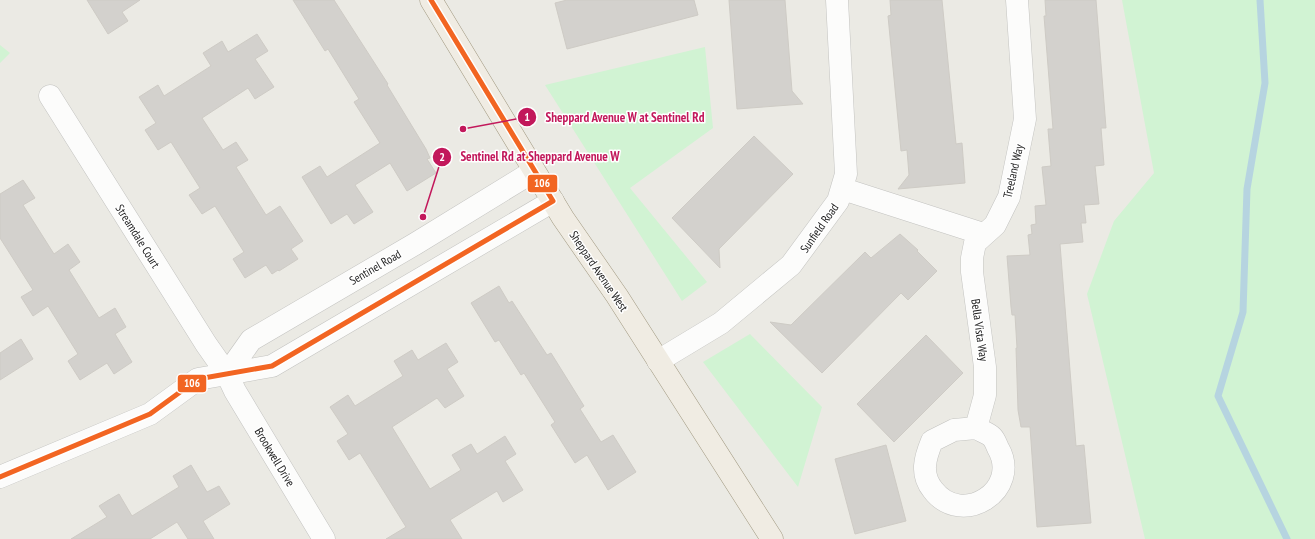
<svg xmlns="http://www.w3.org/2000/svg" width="1315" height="539" font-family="'PT Sans Narrow',sans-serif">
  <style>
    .park { fill: #d1f3d3 }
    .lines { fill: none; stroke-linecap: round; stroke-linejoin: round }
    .stream { stroke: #b6d4e0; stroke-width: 7 }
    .building { fill: #d3d1cd; stroke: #cecbc5 }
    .minor-casing { stroke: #c3c3c0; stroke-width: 23 }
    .major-casing { stroke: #a19981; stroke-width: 23 }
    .minor { stroke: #fcfcfb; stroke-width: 22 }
    .major { stroke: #f0ece3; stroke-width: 22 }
    .bus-1-casing { stroke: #fff; stroke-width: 8 }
    .bus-1 { stroke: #f26522; stroke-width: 5 }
    .labels { text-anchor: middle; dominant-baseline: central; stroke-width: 3; stroke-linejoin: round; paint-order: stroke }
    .street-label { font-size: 12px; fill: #1c1c1c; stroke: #fff }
    .leader { fill: none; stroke: #c2185b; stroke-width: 1.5 }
    .callout-dot { fill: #c2185b; stroke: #fff; stroke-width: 1.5 }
    .mark-label { font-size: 12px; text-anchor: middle; font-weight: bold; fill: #fff }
    .callout-label { font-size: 13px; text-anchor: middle; font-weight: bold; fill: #c2185b; stroke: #fff; stroke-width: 3; stroke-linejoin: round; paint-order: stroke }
    .line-badge { stroke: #fff; stroke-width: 1.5 }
    .badge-label { font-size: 11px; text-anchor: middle; font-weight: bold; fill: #fff }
  </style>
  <rect width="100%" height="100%" fill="#ebeae4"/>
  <path class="park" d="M1122 0H1315V539H1145L1087 294 1114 221 1154 173Z
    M0 45 10 53 0 63Z
    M705 47 713 128 630 188 707 282 682 301 545 85Z
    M750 334 822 407 798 487 703 362Z"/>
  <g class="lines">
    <path class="stream" d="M1260 0 1265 83 1247 189 1243 312 1218 396 1287 539"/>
  </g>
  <path class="building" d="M87 0H140L122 12 128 21 108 34Z
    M293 0H334L388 84 387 85 426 149 430 158 427 159 436 173 407 191 390 163 355 185 373 212 354 224 347 214 331 224 302 177 320 166 327 177 380 143 354 102 359 99 328 49 325 51Z
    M567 0H694L698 15 567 49 555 3Z
    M729 0H785L792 91 803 104 737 109Z
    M890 0H942L956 144 962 143 965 183 898 189 909 175 907 150 901 151 888 16 891 15Z
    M1045 0H1096L1106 128H1101L1104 165 1095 166 1099 204 1084 205 1086 223H1081L1083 242 1060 244 1076 446 1084 445 1091 523 1037 527 1030 427H1021L1018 410 1016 348H1017L1015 315H1012L1011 307 1007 256 1030 255 1028 235 1032 234 1031 225 1036 224 1035 206 1046 205 1042 167 1051 166 1048 129H1053L1044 16H1046Z
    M257 34 268 51 255 59 274 87 255 99 248 88 202 118 223 150 236 142 248 160 236 167 266 215 280 206 303 241 291 249 298 259 279 271 278 270 272 274 266 265 245 278 233 259 244 252 215 206 202 214 189 195 200 188 171 142 158 150 145 130 156 123 139 97 158 85 164 96 211 66 203 53 222 41 228 52Z
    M754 136 793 174 719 249 720 268 672 218Z
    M23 180 35 198 23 205 54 254 68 244 80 262 69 270 99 318 115 308 126 327 115 334 132 362 114 374 107 363 80 380 68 361 78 354 48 306 33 316 21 297 33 290 0 238V194Z
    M900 234 918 250 917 251 937 271 908 300 901 293 822 373 770 322 791 325 865 252 871 258Z
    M499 286 509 303 512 301 547 355 551 353 584 406 580 409 601 442 613 435 636 472 608 490 587 455 575 463 551 425 555 422 524 373 521 375 499 340 495 342 471 303Z
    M926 335 963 373 894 442 857 404Z
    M21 339 33 359 0 380V353Z
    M446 343 458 362 447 369 464 396 445 408 437 398 392 427 430 489 461 470 452 455 471 444 477 454 505 436 516 454 505 461 523 490 503 502 497 491 450 520 462 539H386L406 527 360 453 349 460 337 441 348 434 330 407 348 395 355 406 403 376 394 361 412 350 418 360Z
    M886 445 906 521 855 534 835 459Z
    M191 465 207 492 219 486 230 504 203 521 214 539H188L177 522 150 539H71L107 517 99 506 107 501 119 494 132 516 179 487 173 476Z"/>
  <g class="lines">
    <g class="minor-casing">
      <path id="minor" d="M50 96 206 344 227 374 235 391 324 539
        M843 189 983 234
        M658 361 721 323 791 265 838 201 846 174 837 0
        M227 374 251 340 415 244 534 171
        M976 428 985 395V367L972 272V258L975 243 995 225 1009 197 1025 119 1017 0
        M976 428C981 431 988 433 992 437 995 440 996 444 998 448 1022 490 962 528 933 490 920 474 925 458 932 441L954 430Z
        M0 477 150 414 198 379 272 366 553 201"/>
    </g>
    <g class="major-casing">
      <path id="major" d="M431 0 563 218 617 296 772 539"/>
    </g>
    <use href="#minor" class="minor"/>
    <use href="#major" class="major"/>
    <g class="bus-1-casing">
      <path id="bus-1" d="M0 477 150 414 198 379 272 366 553 201 431 0"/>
    </g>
    <use href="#bus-1" class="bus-1"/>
  </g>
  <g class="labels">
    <g class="street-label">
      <text transform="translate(1013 171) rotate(-77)">Treeland Way</text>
      <text transform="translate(819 228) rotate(-55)">Sunfield Road</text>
      <text transform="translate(138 236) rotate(58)">Streamdale Court</text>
      <text transform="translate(375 267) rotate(-30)">Sentinel Road</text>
      <text transform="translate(599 271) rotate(56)">Sheppard Avenue West</text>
      <text transform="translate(980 330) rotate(82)">Bella Vista Way</text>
      <text transform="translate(275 457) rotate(59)">Brookwell Drive</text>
    </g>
  </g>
  <path class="leader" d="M463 129L527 117M423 217L442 157"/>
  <g class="callout-dot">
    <circle cx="463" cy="129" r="4"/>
    <circle cx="423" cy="217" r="4"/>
    <circle cx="527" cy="117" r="10"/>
    <circle cx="442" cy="157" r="10"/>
  </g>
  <g class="mark-label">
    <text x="527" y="121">1</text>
    <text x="442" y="161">2</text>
  </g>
  <g class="callout-label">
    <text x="625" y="122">Sheppard Avenue W at Sentinel Rd</text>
    <text x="540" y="161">Sentinel Rd at Sheppard Avenue W</text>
  </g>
  <g class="line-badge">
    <rect x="527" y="174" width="31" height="19" rx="4" fill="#f26522"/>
    <rect x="177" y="374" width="30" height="19" rx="4" fill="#f26522"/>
  </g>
  <g class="badge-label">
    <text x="542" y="187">106</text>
    <text x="192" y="387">106</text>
  </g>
</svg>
